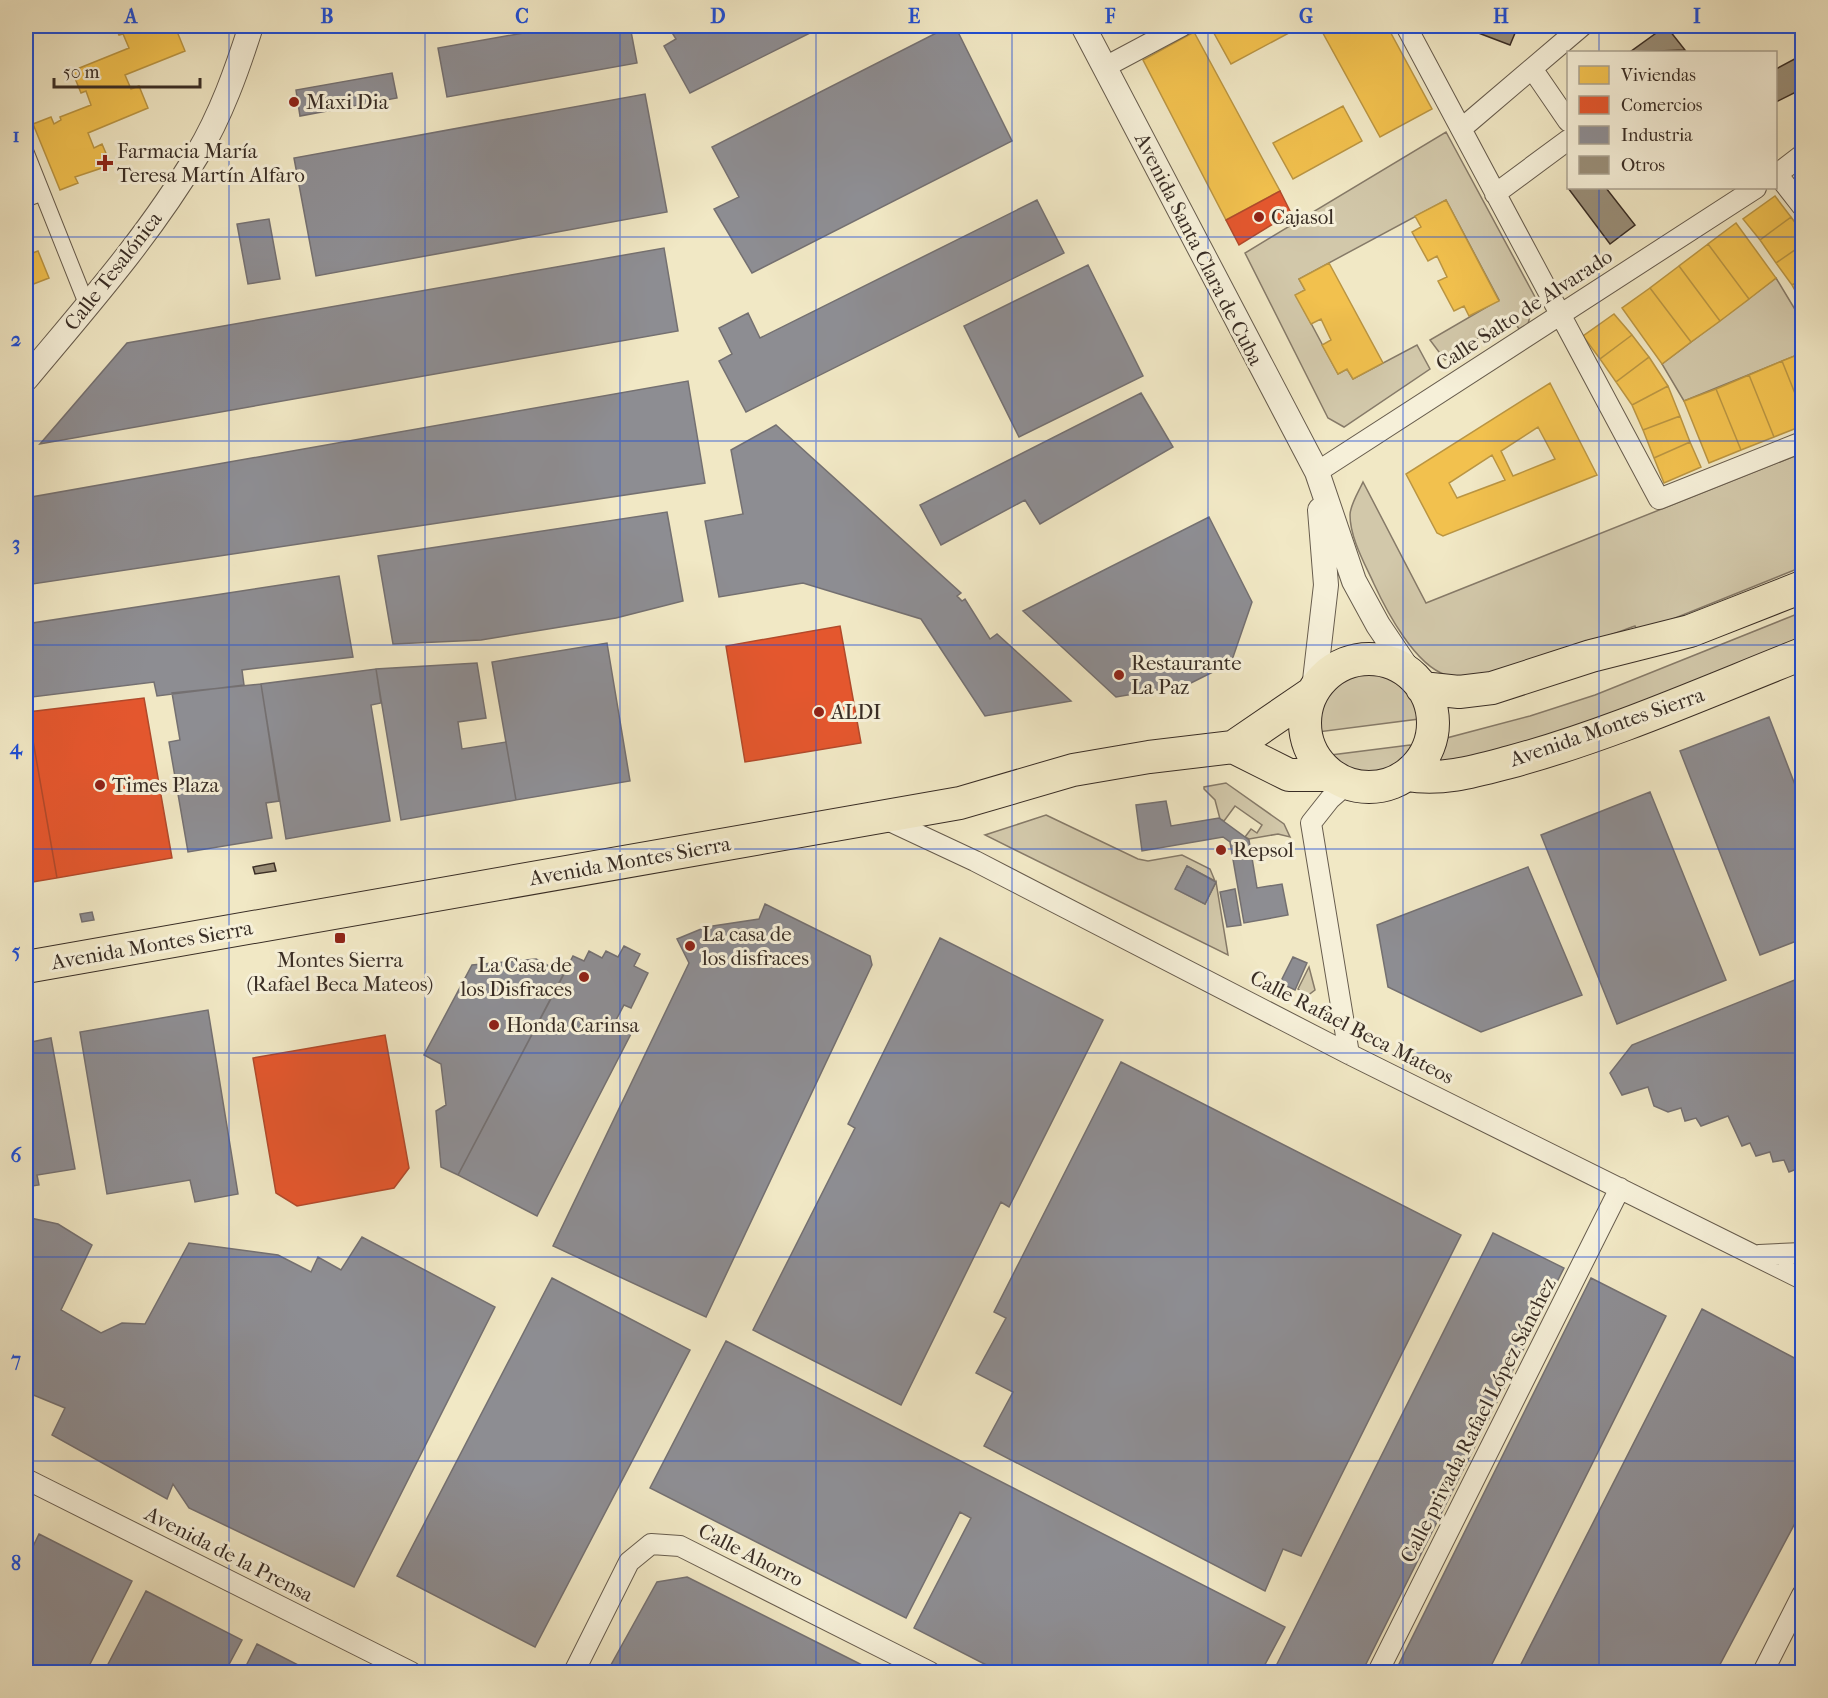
<svg xmlns="http://www.w3.org/2000/svg" width="1828" height="1698" font-family="'IM FELL French Canon',serif">
  <style>
    .green { fill: #d2c8aa; stroke: #867a68; stroke-width: 1.5 }
    .homes { fill: #f2c14e; stroke: #ba9542; stroke-width: 1.5; fill-rule: evenodd }
    .shops { fill: #e4572e; stroke: #b14a2b; stroke-width: 1.5 }
    .industry { fill: #8d8d92; stroke: #747071; stroke-width: 1.5 }
    .building { fill: #998e78; stroke: #392d25; stroke-width: 1.5 }
    .lines { fill: none; stroke-linecap: round; stroke-linejoin: round }
    .pedestrian-casing { stroke: #675c4d; stroke-width: 17 }
    .minor-casing { stroke: #675c4d; stroke-width: 22 }
    .tertiary-casing { stroke: #675c4d; stroke-width: 26 }
    .primary-casing { stroke: #392d25; stroke-width: 34 }
    .pedestrian { stroke: #f6f0d9; stroke-width: 15 }
    .minor { stroke: #f6f0d9; stroke-width: 20 }
    .tertiary { stroke: #f6f0d9; stroke-width: 24 }
    .primary { stroke: #f1e8c5; stroke-width: 32 }
    .grid { fill: none; stroke: #1d4ed8; stroke-width: 1.5; stroke-opacity: 0.55 }
    .poi-dot { fill: #8f2418; stroke: #f6f0d9; stroke-width: 2 }
    .labels { text-anchor: middle; dominant-baseline: central; stroke-width: 6; stroke-linejoin: round; paint-order: stroke }
    .poi-label { font-size: 21px; fill: #392d25; stroke: #f6f0d9; text-anchor: start }
    .street-label { font-size: 21px; fill: #392d25; stroke: #f6f0d9 }
    .neatline { fill: none; stroke: #1d4ed8; stroke-width: 2 }
    .grid-label { font-size: 20px; text-anchor: middle; font-weight: bold; fill: #1d4ed8 }
  </style>
  <rect width="100%" height="100%" fill="#f1e8c5"/>
  <filter id="stains"><feTurbulence type="fractalNoise" baseFrequency=".00333" numOctaves="4"/><feColorMatrix values="0 0 0 0 .2 0 0 0 0 .09 0 0 0 0 .02 0 0 0 .5 -.17"/></filter>
  <radialGradient id="worn" r=".72"><stop offset=".6" stop-color="#630" stop-opacity="0"/><stop offset="1" stop-color="#630" stop-opacity=".3"/></radialGradient>
  <path class="green" d="M1446 132 1535 297 1528 324 1519 329 1511 316 1445 360 1430 340 1499 300 1446 200 1299 279 1305 290 1296 295 1338 374 1347 369 1353 379 1417 345 1430 369 1344 427 1328 418 1245 253Z
    M1776 278 1802 321V353L1684 401 1662 364Z
    M1802 453V567L1638 633 1635 626C1598 639 1479 686 1446 675 1415 665 1387 612 1374 584 1365 564 1350 538 1350 515 1350 505 1359 491 1363 482L1426 603Z
    M1802 612V644L1581 731 1432 766 1443 739 1530 716 1595 695Z
    M1373 672C1394 677 1425 693 1419 719L1318 732C1311 696 1341 674 1373 672Z
    M1410 745 1416 748C1393 780 1359 784 1330 759L1331 755Z
    M1226 783 1284 824 1290 837 1278 834 1249 839 1245 837 1251 829 1257 833 1262 825 1235 806 1224 821 1220 819 1215 800 1204 789V787Z
    M1046 815 1138 859 1148 861 1182 855 1210 869 1215 881 1187 866 1176 889 1205 904 1216 882 1228 955 985 835Z
    M1309 967 1315 990 1307 996 1298 989Z"/>
  <path class="homes" d="M115 26H165L168 32 176 29 185 51 125 75 131 89 139 86 148 108 88 133 94 148 102 144 111 165 75 177 78 183 60 190 33 124 51 117 54 124 61 120 60 117 91 105 86 91 81 93 72 71 129 48 123 34 119 35Z
    M1210 26H1299L1300 27 1231 64Z
    M1319 26H1387L1432 109 1380 137Z
    M1194 32 1280 191 1226 220 1143 60Z
    M1343 106 1362 141 1293 179 1273 143Z
    M1775 196 1791 217 1760 240 1743 219Z
    M1446 200 1499 301 1469 316 1464 306 1454 311 1438 281 1447 277 1437 256 1428 261 1412 232 1421 227 1415 216Z
    M1791 217 1802 232V245L1776 263 1760 240Z
    M1736 223 1776 278 1749 299 1708 244Z
    M26 243 30 254 38 251 49 278 31 285 29 280 26 281Z
    M1708 244 1749 299 1720 321 1679 266Z
    M1802 245V279L1792 285 1776 263Z
    M1329 263 1383 363 1353 379 1347 369 1338 374 1322 345 1331 340 1321 319 1311 324 1295 295 1305 290 1299 279Z
    M1679 266 1720 321 1691 342 1650 288Z
    M1802 279V303L1792 285Z
    M1650 288 1691 342 1662 364 1622 308Z
    M1614 314 1632 335 1600 359 1583 336Z
    M1632 335 1649 357 1616 382 1600 359Z
    M1802 353V411L1782 361Z
    M1649 357 1668 386 1632 405 1616 382Z
    M1782 361 1802 411V426L1774 437 1749 375Z
    M1749 375 1774 437 1741 450 1716 389Z
    M1550 383 1597 475 1443 536 1437 533 1406 474ZM1538 427 1555 459 1513 476 1501 451ZM1492 455 1505 480 1457 498 1449 483Z
    M1668 386 1680 416 1643 430 1632 405Z
    M1716 389 1741 450 1709 463 1684 401Z
    M1680 416 1690 442 1654 458 1643 430Z
    M1690 442 1701 467 1664 483 1654 458Z"/>
  <path class="shops" d="M1280 191 1291 213 1239 245 1226 220Z
    M840 626 861 743 745 762 726 646Z
    M144 698 172 858 57 878 28 712Z
    M28 712 57 878 26 883V713Z
    M385 1035 409 1168 394 1188 297 1206 276 1193 253 1058Z"/>
  <path class="industry" d="M347 26H389L348 33Z
    M563 26H630L637 63 447 97 438 48Z
    M668 26H824L690 93 664 46 676 39Z
    M950 26H955L1012 141 752 273 714 209 739 197 712 147Z
    M392 73 397 98 300 116 296 90Z
    M645 94 667 212 316 276 294 158Z
    M1037 200 1064 253 746 412 719 361 732 354 719 328 748 313 760 338Z
    M269 219 280 279 248 284 237 224Z
    M664 248 678 331 40 444 127 343Z
    M1088 265 1143 376 1019 437 964 326Z
    M688 381 705 483 26 585V498Z
    M1141 393 1173 447 1040 524 1025 500 941 545 920 505Z
    M776 425 961 593 957 596 962 601 965 599 990 639 997 634 1071 701 985 716 921 619 803 583 719 597 705 521 743 514 731 450Z
    M667 512 683 601 616 618 481 640 393 644 378 556Z
    M1209 517 1252 602 1231 663 1187 685 1116 697 1023 611Z
    M339 576 353 657 242 670 244 685 157 696 154 682 32 697 26 655V624Z
    M607 643 630 781 516 800 492 662Z
    M477 663 486 718 458 722 462 749 506 742 516 800 401 820 376 669Z
    M376 669 381 703 371 705 390 821 286 839 261 684Z
    M261 684 279 801 266 803 272 838 188 852 169 742 180 740 172 693Z
    M1769 717 1802 803V939L1760 955 1680 751Z
    M1650 792 1726 980 1617 1024 1541 835Z
    M1166 801 1171 826 1219 818 1249 840 1257 888 1282 884 1288 915 1244 923 1230 842 1223 837 1142 851 1136 805Z
    M1187 866 1216 882 1205 904 1175 889Z
    M1528 867 1582 995 1481 1032 1388 987 1377 925Z
    M1235 889 1241 925 1227 927 1220 892Z
    M765 904 870 956 872 965 706 1317 553 1246 689 963 677 939 706 927 759 919Z
    M92 912 94 920 82 922 80 914Z
    M940 938 1103 1020 1009 1207 1001 1202 901 1405 753 1330 855 1128 848 1124Z
    M624 946 640 954 634 966 648 973 631 1008 624 1005 616 1020 633 1030 537 1216 458 1175 573 956 584 961 589 951 602 958 606 951 618 957Z
    M1293 957 1307 963 1295 990 1280 983Z
    M536 959 564 974 458 1175 441 1167 436 1111 446 1105 441 1064 424 1055 472 965Z
    M1802 977V1167L1789 1172 1784 1160 1773 1162 1770 1152 1756 1156 1750 1143 1742 1146 1728 1116 1701 1126 1696 1118 1685 1121 1681 1108 1668 1112 1654 1106 1648 1087 1622 1095 1610 1073 1632 1045Z
    M208 1010 238 1194 195 1202 190 1180 107 1194 80 1032Z
    M51 1038 75 1169 37 1175 39 1185 26 1187V1043Z
    M1121 1062 1461 1235 1301 1556 1283 1549 1265 1591 984 1446 1013 1392 976 1373 1006 1318 994 1312Z
    M26 1217 58 1224 92 1245 61 1310 101 1333 122 1323 145 1324 189 1243 278 1255 311 1272 318 1257 341 1270 362 1237 495 1307 354 1587 189 1508 173 1484 167 1499 52 1435 65 1408 26 1392Z
    M1493 1233 1564 1268 1362 1672H1273Z
    M552 1278 690 1350 535 1647 397 1576Z
    M1591 1278 1666 1316 1488 1672H1395Z
    M1702 1309 1802 1362V1510L1716 1672H1517Z
    M726 1341 1285 1627 1261 1672H1000L914 1628 971 1518 960 1512 906 1618 650 1488Z
    M39 1534 132 1581 86 1672H26V1561Z
    M687 1577 876 1672H607L657 1582Z
    M146 1591 242 1640 225 1672H104Z
    M257 1644 308 1670 307 1672H243Z"/>
  <path class="building" d="M1460 26H1518L1510 45Z
    M1666 26 1685 50 1630 52Z
    M1802 55V89L1776 102V69Z
    M1568 188H1606L1635 225 1610 244Z
    M274 863 276 871 255 874 253 867Z"/>
  <g class="lines">
    <g class="pedestrian-casing">
      <path id="pedestrian" d="M26 152 87 305
        M26 199 42 193"/>
    </g>
    <g class="minor-casing">
      <path id="minor" d="M1406 26 1659 499 1802 442
        M1105 67 1182 26
        M1533 70 1568 121
        M1461 129 1582 26
        M1777 174 1802 206
        M1776 175 1802 155
        M1495 194 1568 140
        M1317 472 1756 188
        M1347 784 1330 799 1311 823 1349 1054
        M883 818 975 861 1349 1054 1802 1279
        M1759 1255 1802 1253
        M26 1479 411 1672
        M574 1672 629 1562 651 1544 680 1546 930 1672
        M1378 1672 1620 1188
        M1763 1672 1802 1595"/>
    </g>
    <g class="tertiary-casing">
      <path id="tertiary" d="M1083 26 1317 472 1354 581 1378 625 1413 677
        M26 379C86 307 149 236 197 155 221 115 237 70 251 26
        M1314 689 1326 585 1320 510"/>
    </g>
    <g class="primary-casing">
      <path id="primary" d="M1305 723a64 64 0 1 1 128 0a64 64 0 1 1-128 0Z
        M1422 688 1459 692 1492 688 1591 656 1690 631 1802 587
        M1233 747 1289 775H1331
        M1407 775C1443 781 1476 771 1510 762 1610 735 1706 692 1802 654
        M26 967 960 803 1073 770 1149 757 1233 747 1312 693"/>
    </g>
    <use href="#pedestrian" class="pedestrian"/>
    <use href="#minor" class="minor"/>
    <use href="#tertiary" class="tertiary"/>
    <use href="#primary" class="primary"/>
  </g>
  <path class="grid" d="M229 26V1672M425 26V1672M620 26V1672M816 26V1672M1012 26V1672M1208 26V1672M1403 26V1672M1599 26V52M1599 188V1672M26 237H1802M26 441H1802M26 645H1802M26 849H1802M26 1053H1802M26 1257H1802M26 1461H1802"/>
  <g class="poi-dot">
    <circle cx="294" cy="102" r="6"/>
    <path d="M102 154h6v6h6v6h-6v6h-6v-6h-6v-6h6z"/>
    <circle cx="1259" cy="217" r="6"/>
    <circle cx="1119" cy="675" r="6"/>
    <circle cx="819" cy="712" r="6"/>
    <circle cx="100" cy="785" r="6"/>
    <circle cx="1221" cy="850" r="6"/>
    <rect x="334" y="932" width="12" height="12" rx="3"/>
    <circle cx="690" cy="946" r="6"/>
    <circle cx="584" cy="977" r="6"/>
    <circle cx="494" cy="1025" r="6"/>
  </g>
  <g class="labels">
    <g class="poi-label">
      <text x="306" y="102">Maxi Dia</text>
      <text x="117" y="151">Farmacia María<tspan x="117" dy="24">Teresa Martín Alfaro</tspan></text>
      <text x="1271" y="217">Cajasol</text>
      <text x="1131" y="663">Restaurante<tspan x="1131" dy="24">La Paz</tspan></text>
      <text x="831" y="712">ALDI</text>
      <text x="112" y="785">Times Plaza</text>
      <text x="1233" y="850">Repsol</text>
      <text x="702" y="934">La casa de<tspan x="702" dy="24">los disfraces</tspan></text>
      <text x="340" y="960" text-anchor="middle">Montes Sierra<tspan x="340" dy="24">(Rafael Beca Mateos)</tspan></text>
      <text x="572" y="965" text-anchor="end">La Casa de<tspan x="572" dy="24">los Disfraces</tspan></text>
      <text x="506" y="1025">Honda Carinsa</text>
    </g>
    <g class="street-label">
      <text transform="translate(1199 249) rotate(63)">Avenida Santa Clara de Cuba</text>
      <text transform="translate(113 271) rotate(-52)">Calle Tesalónica</text>
      <text transform="translate(1524 310) rotate(-33)">Calle Salto de Alvarado</text>
      <text transform="translate(1607 727) rotate(-19)">Avenida Montes Sierra</text>
      <text transform="translate(630 861) rotate(-10)">Avenida Montes Sierra</text>
      <text transform="translate(152 945) rotate(-10)">Avenida Montes Sierra</text>
      <text transform="translate(1352 1027) rotate(27)">Calle Rafael Beca Mateos</text>
      <text transform="translate(1478 1420) rotate(-63)">Calle privada Rafael López Sánchez</text>
      <text transform="translate(229 1554) rotate(27)">Avenida de la Prensa</text>
      <text transform="translate(751 1555) rotate(27)">Calle Ahorro</text>
    </g>
  </g>
  <rect width="1828" height="1698" fill="none" stroke="#f1e8c5" stroke-width="66"/>
  <rect x="1567" y="51" width="210" height="138" fill="#f6f0d9" stroke="#aaa291" stroke-width="1.5"/>
  <rect x="1579" y="66" width="30" height="18" fill="#f2c14e" stroke="#aaa291" stroke-width="1.5"/>
  <text x="1621" y="81" font-size="18" fill="#392d25">Viviendas</text>
  <rect x="1579" y="96" width="30" height="18" fill="#e4572e" stroke="#aaa291" stroke-width="1.5"/>
  <text x="1621" y="111" font-size="18" fill="#392d25">Comercios</text>
  <rect x="1579" y="126" width="30" height="18" fill="#8d8d92" stroke="#aaa291" stroke-width="1.5"/>
  <text x="1621" y="141" font-size="18" fill="#392d25">Industria</text>
  <rect x="1579" y="156" width="30" height="18" fill="#998e78" stroke="#aaa291" stroke-width="1.5"/>
  <text x="1621" y="171" font-size="18" fill="#392d25">Otros</text>
  <path d="M54 78v9h146v-9" fill="none" stroke="#392d25" stroke-width="3"/>
  <text x="63" y="78" font-size="18" fill="#392d25" stroke="#f6f0d9" stroke-width="4.5" paint-order="stroke">50 m</text>
  <rect x="33" y="33" width="1762" height="1632" class="neatline"/>
  <g class="grid-label">
    <text x="131" y="23">A</text>
    <text x="327" y="23">B</text>
    <text x="522" y="23">C</text>
    <text x="718" y="23">D</text>
    <text x="914" y="23">E</text>
    <text x="1110" y="23">F</text>
    <text x="1306" y="23">G</text>
    <text x="1501" y="23">H</text>
    <text x="1697" y="23">I</text>
    <text x="16" y="142">1</text>
    <text x="16" y="346">2</text>
    <text x="16" y="550">3</text>
    <text x="16" y="754">4</text>
    <text x="16" y="958">5</text>
    <text x="16" y="1162">6</text>
    <text x="16" y="1366">7</text>
    <text x="16" y="1570">8</text>
  </g>
  <rect width="100%" height="100%" filter="url(#stains)"/>
  <rect width="100%" height="100%" fill="url(#worn)"/>
</svg>
